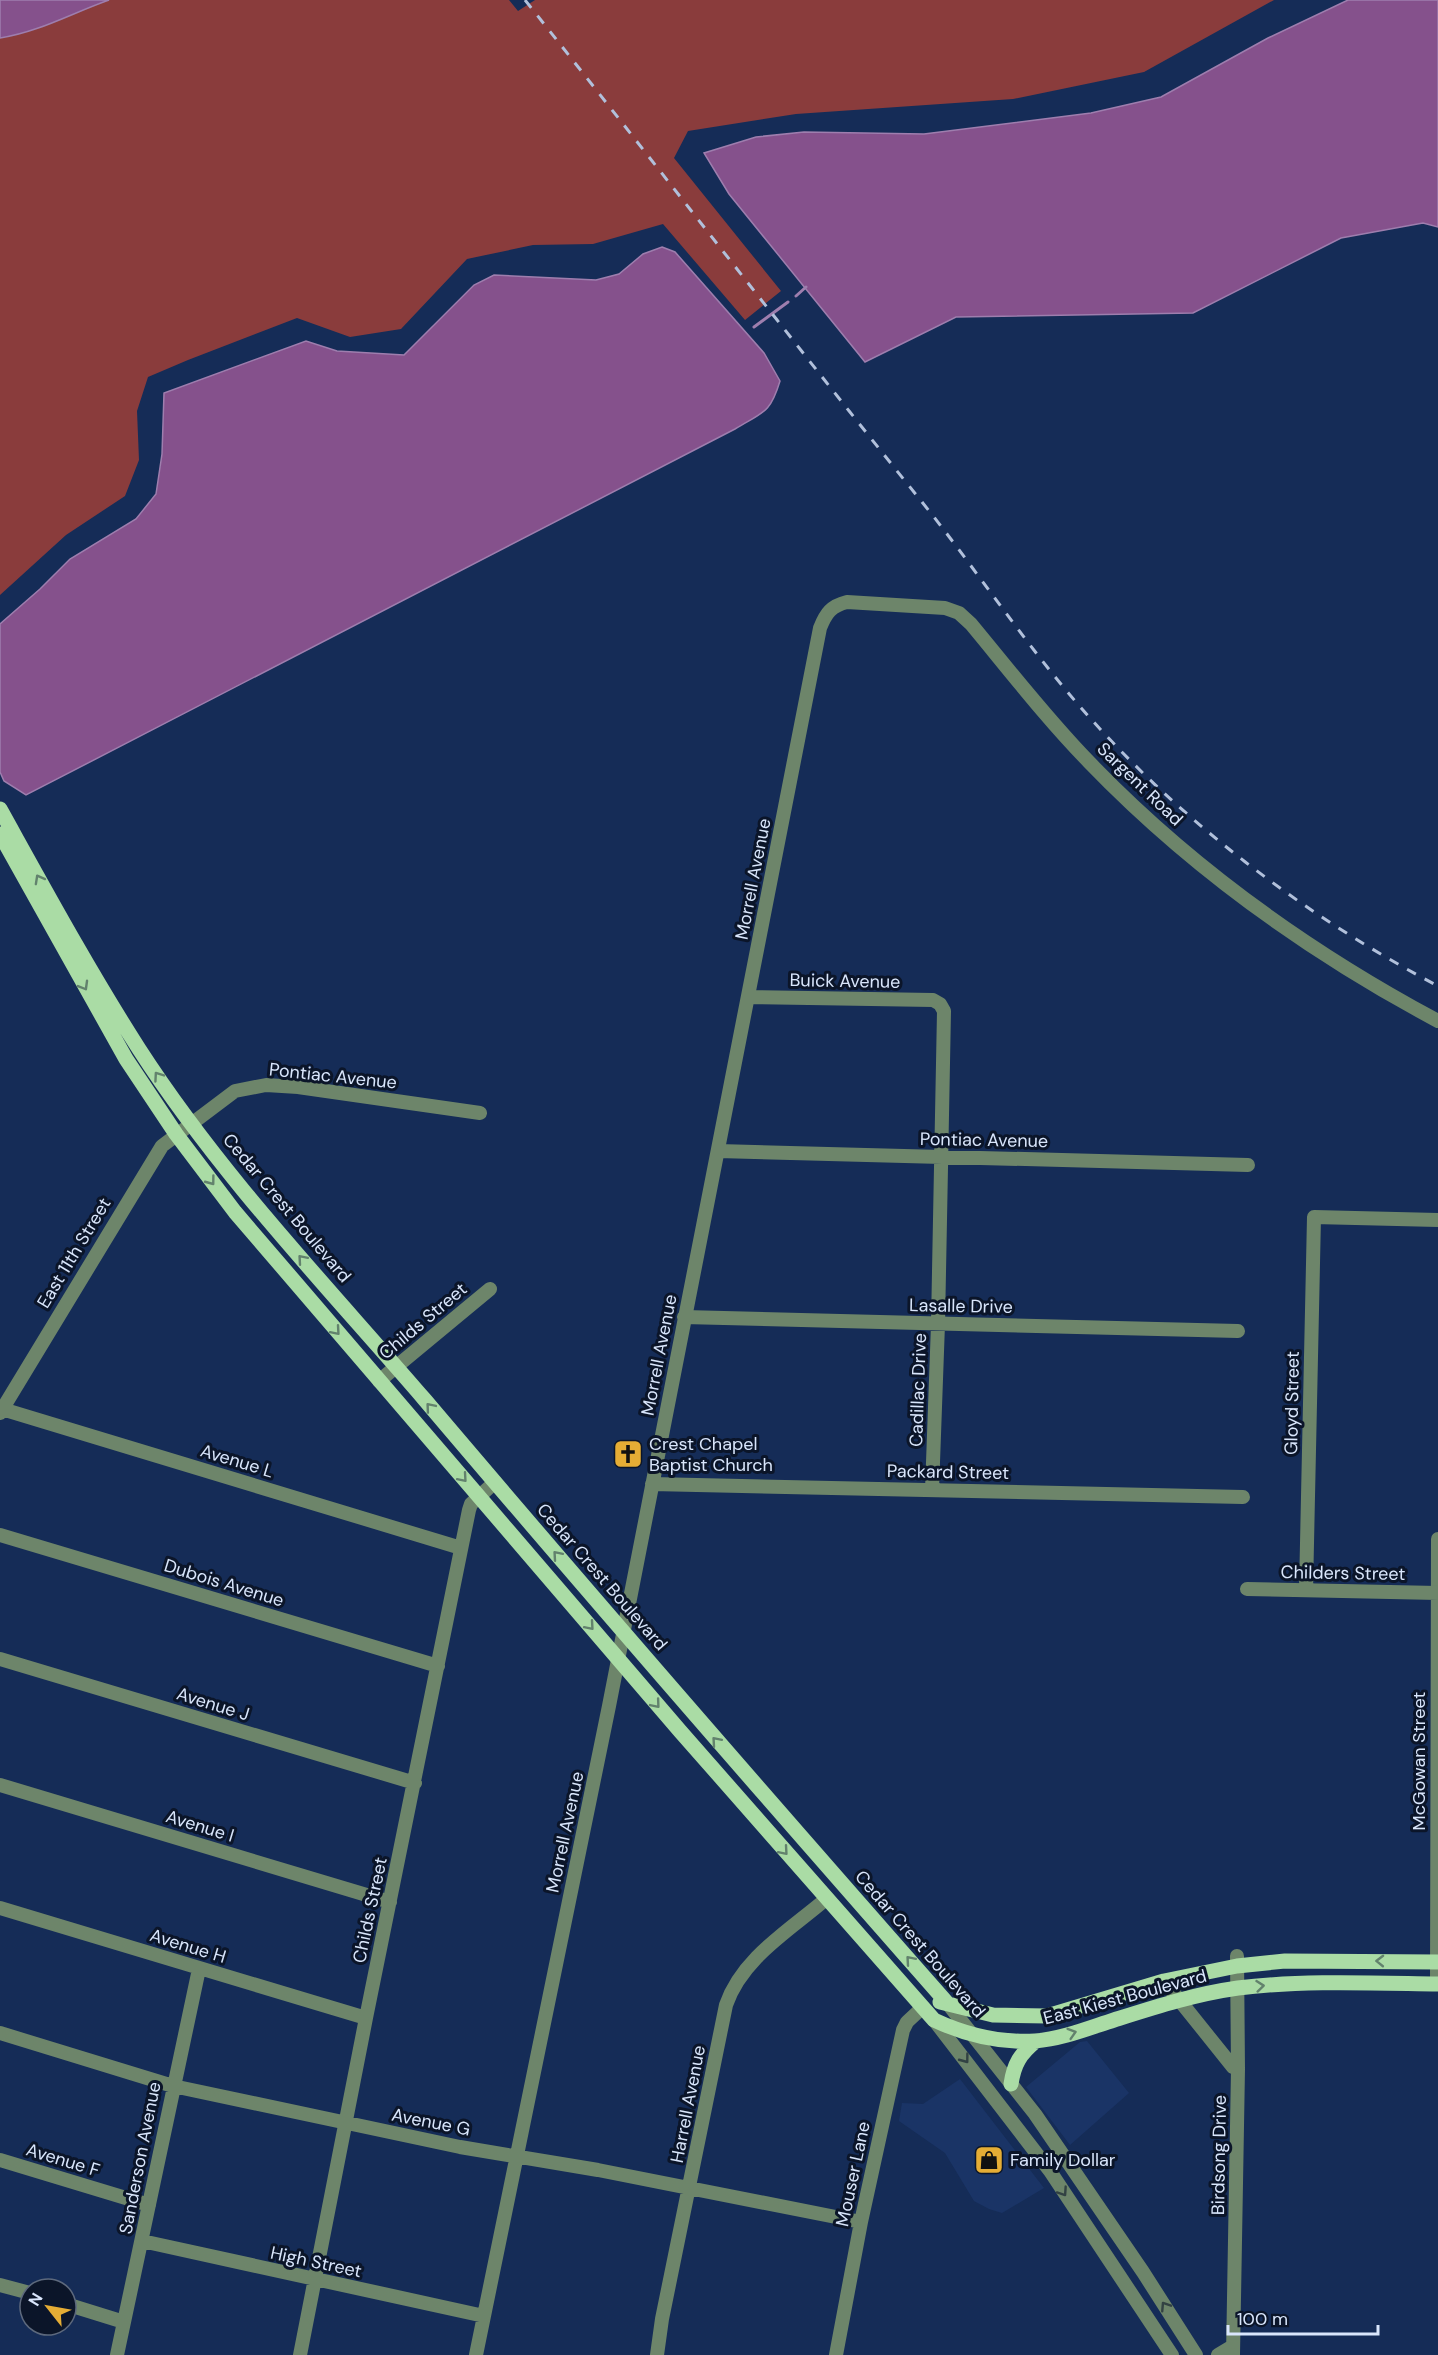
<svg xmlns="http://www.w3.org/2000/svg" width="1438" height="2355" font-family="'DM Sans',sans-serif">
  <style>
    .built { fill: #1a3466 }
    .forest { fill: #8a3c3c }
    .water { fill: #85518c; stroke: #9e7eae; stroke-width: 1.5 }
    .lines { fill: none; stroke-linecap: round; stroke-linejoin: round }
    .stream { stroke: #9e7eae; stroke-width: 3 }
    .minor { stroke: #6d856a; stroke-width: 14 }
    .major { stroke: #aadca5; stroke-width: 15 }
    .rail { stroke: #b1c0db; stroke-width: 3; stroke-dasharray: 10 10; stroke-linecap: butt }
    .oneway { stroke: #62826d }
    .oneway2 { stroke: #324243 }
    .labels { text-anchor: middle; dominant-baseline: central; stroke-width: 6; stroke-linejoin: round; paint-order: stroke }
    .street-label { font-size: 18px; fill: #d9e6fc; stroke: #0b1529 }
    .poi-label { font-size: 18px; fill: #d9e6fc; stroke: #0b1529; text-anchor: start }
  </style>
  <rect width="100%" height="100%" fill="#152c57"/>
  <path class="built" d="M1087 2041 1129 2093 1070 2145 1026 2087 1080 2042Z
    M960 2079 1044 2188 1002 2213 989 2209 974 2201 945 2153 899 2121 902 2103 923 2104Z"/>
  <path class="forest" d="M109 0H509L518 11 535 0H1274L1144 72 1013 99 796 114 688 131 674 158 781 291 745 320 663 224 593 244 533 245 467 259 401 329 350 337 297 318 188 360 148 377 137 411 139 460 125 496 66 535 0 595V38C39 32 72 13 109 0Z"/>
  <path class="water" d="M0 0H109C72 13 39 32 0 38Z
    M1348 0H1438V227L1423 223 1341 238 1193 313 956 317 865 362 729 194 704 153 756 137 804 132 924 134 1091 113 1161 97 1268 38Z
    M662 247 675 252 764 353 780 381C770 414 763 412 735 429L26 795 4 781 0 772V624L40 589 70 559 136 519 156 494 162 454 164 393 306 341 337 351 404 355 474 285 494 275 596 280 619 274 643 254Z"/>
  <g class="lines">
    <path class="stream" d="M796 296 806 287
      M754 327 788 302"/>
    <path class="minor" d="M749 997 933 1000 940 1004 944 1011 938 1324 932 1490
      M718 1151 1248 1165
      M684 1317 1238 1331
      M379 1381 490 1289
      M2 1409 461 1548
      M0 1413 162 1146 235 1091 266 1085 298 1087 480 1113
      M652 1484 1243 1497
      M0 1535 438 1666
      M1247 1589 1438 1593
      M1306 1590 1314 1217 1438 1220
      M0 1659 415 1783
      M0 1785 390 1902
      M0 1908 366 2018
      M1164 1981 1233 2067 1238 2069
      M1437 1984 1438 1539
      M948 2004 1035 2114 1143 2272 1196 2355
      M934 2020 1050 2171 1172 2355
      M0 2033 173 2086 460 2147 598 2170 861 2222
      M0 2160 149 2205
      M142 2241 484 2316
      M0 2285 30 2293
      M66 2304 124 2322
      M117 2355 199 1969
      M300 2355 366 2018 469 1510 471 1504 495 1482
      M476 2355 609 1706 820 628C826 613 831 606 847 602L945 608 959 613 971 624C1010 671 1047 719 1089 762 1191 868 1309 952 1438 1021
      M657 2355 662 2319 726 2005C742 1958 790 1930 826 1899
      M836 2355 861 2222 903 2030 907 2022 922 2008
      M1218 2355 1233 2346
      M1233 2355 1238 2069 1237 1956"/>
    <path class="major" d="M0 809C45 890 89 971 139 1049 221 1176 327 1286 425 1400 597 1603 772 1804 948 2004
      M0 834 126 1059 176 1134 235 1212 680 1731 934 2020C966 2035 999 2043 1035 2041 1062 2039 1089 2028 1114 2020 1155 2007 1195 1994 1238 1988 1303 1980 1372 1983 1438 1984
      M940 2002 993 2015 1047 2016 1164 1981 1237 1966 1285 1961 1438 1962
      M1011 2084C1014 2064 1020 2054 1036 2041"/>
    <path class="rail" d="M525 0C658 167 788 336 922 502 975 568 1021 638 1076 702 1176 818 1303 915 1438 986"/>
  </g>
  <defs><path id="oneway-chevron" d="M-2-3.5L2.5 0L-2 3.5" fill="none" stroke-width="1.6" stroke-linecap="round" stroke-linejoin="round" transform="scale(1.5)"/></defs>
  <g class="oneway">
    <use href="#oneway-chevron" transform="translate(39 879) rotate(-119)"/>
    <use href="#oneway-chevron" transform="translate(84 986) rotate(60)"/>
    <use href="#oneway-chevron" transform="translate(158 1076) rotate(-125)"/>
    <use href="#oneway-chevron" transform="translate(211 1181) rotate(53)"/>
    <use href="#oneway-chevron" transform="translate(302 1259) rotate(-131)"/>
    <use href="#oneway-chevron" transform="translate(336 1331) rotate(49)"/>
    <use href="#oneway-chevron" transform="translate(430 1407) rotate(-130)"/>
    <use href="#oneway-chevron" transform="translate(463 1478) rotate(49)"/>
    <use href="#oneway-chevron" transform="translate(557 1555) rotate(-131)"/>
    <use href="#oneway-chevron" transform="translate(590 1626) rotate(49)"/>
    <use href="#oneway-chevron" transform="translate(656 1704) rotate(50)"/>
    <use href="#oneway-chevron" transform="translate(716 1741) rotate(-131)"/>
    <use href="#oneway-chevron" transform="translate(784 1851) rotate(49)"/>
    <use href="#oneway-chevron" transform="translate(910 1960) rotate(-131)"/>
    <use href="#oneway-chevron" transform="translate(1380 1961) rotate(-179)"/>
    <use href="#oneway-chevron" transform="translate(1260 1986) rotate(-6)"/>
    <use href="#oneway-chevron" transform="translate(1072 2033) rotate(-17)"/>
  </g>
  <g class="oneway2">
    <use href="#oneway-chevron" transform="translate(965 2059) rotate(53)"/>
    <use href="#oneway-chevron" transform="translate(1063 2192) rotate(56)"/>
    <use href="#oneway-chevron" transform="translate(1165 2306) rotate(-123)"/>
  </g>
  <defs>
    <g id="church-square" transform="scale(1.5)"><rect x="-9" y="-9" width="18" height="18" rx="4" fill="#e5ad35" stroke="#0b1529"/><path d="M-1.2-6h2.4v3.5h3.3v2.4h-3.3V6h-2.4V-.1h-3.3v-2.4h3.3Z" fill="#111"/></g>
    <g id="shop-square" transform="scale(1.5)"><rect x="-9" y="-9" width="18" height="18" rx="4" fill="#e5ad35" stroke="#0b1529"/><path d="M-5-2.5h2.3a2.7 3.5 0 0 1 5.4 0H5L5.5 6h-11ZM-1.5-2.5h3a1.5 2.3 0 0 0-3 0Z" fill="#111"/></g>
  </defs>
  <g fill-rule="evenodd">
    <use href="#church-square" x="628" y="1454"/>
    <use href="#shop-square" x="989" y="2160"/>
  </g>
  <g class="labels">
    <g class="street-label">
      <text transform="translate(1140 784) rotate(44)">Sargent Road</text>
      <text transform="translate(753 879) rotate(-79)">Morrell Avenue</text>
      <text transform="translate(845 981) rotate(1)">Buick Avenue</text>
      <text transform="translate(333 1076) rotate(6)">Pontiac Avenue</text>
      <text transform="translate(984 1140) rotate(1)">Pontiac Avenue</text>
      <text transform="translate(287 1208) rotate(50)">Cedar Crest Boulevard</text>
      <text transform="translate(74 1253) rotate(-59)">East 11th Street</text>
      <text transform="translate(961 1306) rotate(1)">Lasalle Drive</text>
      <text transform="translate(423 1321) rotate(-40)">Childs Street</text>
      <text transform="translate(659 1355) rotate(-79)">Morrell Avenue</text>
      <text transform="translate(918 1390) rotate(-88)">Cadillac Drive</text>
      <text transform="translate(1292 1403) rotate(-89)">Gloyd Street</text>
      <text transform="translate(237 1461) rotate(17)">Avenue L</text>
      <text transform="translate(948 1472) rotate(1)">Packard Street</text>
      <text transform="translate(1343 1573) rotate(1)">Childers Street</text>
      <text transform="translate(602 1577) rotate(49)">Cedar Crest Boulevard</text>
      <text transform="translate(224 1583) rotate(17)">Dubois Avenue</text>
      <text transform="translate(213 1704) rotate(17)">Avenue J</text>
      <text transform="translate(1419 1761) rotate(-90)">McGowan Street</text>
      <text transform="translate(200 1826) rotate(17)">Avenue I</text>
      <text transform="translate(565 1832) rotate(-78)">Morrell Avenue</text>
      <text transform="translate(370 1910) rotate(-78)">Childs Street</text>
      <text transform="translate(920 1944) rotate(49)">Cedar Crest Boulevard</text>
      <text transform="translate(188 1946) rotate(17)">Avenue H</text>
      <text transform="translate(1125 1997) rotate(-15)">East Kiest Boulevard</text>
      <text transform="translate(688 2104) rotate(-79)">Harrell Avenue</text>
      <text transform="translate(431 2122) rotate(11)">Avenue G</text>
      <text transform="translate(1219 2155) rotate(-89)">Birdsong Drive</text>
      <text transform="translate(140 2158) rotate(-79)">Sanderson Avenue</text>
      <text transform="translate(63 2160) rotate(17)">Avenue F</text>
      <text transform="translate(853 2174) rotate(-78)">Mouser Lane</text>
      <text transform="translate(316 2262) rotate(12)">High Street</text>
    </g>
    <g class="poi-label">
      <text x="649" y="1444">Crest Chapel<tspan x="649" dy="21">Baptist Church</tspan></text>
      <text x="1010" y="2160">Family Dollar</text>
    </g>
  </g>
  <g transform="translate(48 2307) rotate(301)"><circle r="28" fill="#0b1529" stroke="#5d697d" stroke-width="1.5"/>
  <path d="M0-4.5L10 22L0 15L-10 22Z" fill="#e5ad35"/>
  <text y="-9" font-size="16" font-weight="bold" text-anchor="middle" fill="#d9e6fc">N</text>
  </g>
  <path d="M1228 2325v9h150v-9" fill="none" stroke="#d9e6fc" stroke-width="3"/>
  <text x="1237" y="2325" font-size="18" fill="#d9e6fc" stroke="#0b1529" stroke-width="4.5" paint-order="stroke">100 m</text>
</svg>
